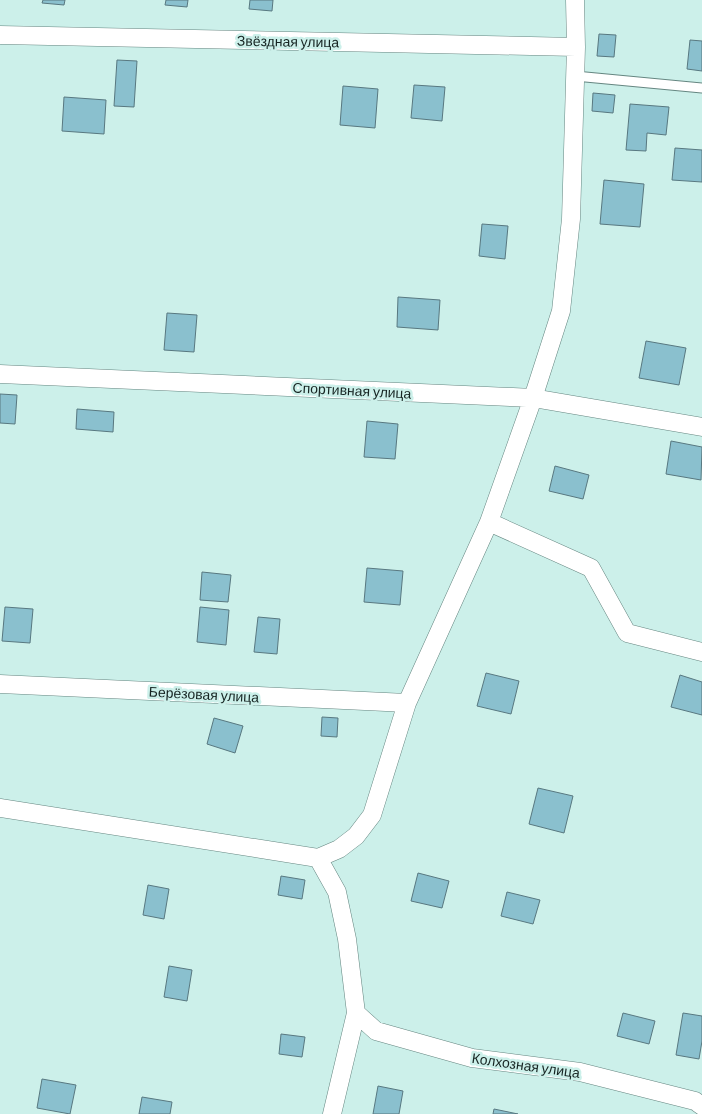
<svg xmlns="http://www.w3.org/2000/svg" width="702" height="1114" font-family="Barlow,sans-serif">
  <style>
    .building { fill: #8ac0ce; stroke: #587880 }
    .lines { fill: none; stroke-linecap: round; stroke-linejoin: round }
    .lane-casing { stroke: #658681; stroke-width: 11 }
    .street-casing { stroke: #658681; stroke-width: 19 }
    .lane { stroke: #fff; stroke-width: 9 }
    .street { stroke: #fff; stroke-width: 18 }
    .labels { text-anchor: middle; dominant-baseline: central; stroke-width: 5; stroke-linejoin: round; paint-order: stroke }
    .street-label { font-size: 14px; fill: #172523; stroke: #ccf0ea }
  </style>
  <rect width="100%" height="100%" fill="#ccf0ea"/>
  <path class="building" d="M43 0H65L64 5 42 3Z
    M166 0H188L187 7 165 5Z
    M250 0H273L272 11 249 9Z
    M599 34 616 35 614 57 597 56Z
    M690 40 702 41V71L687 69Z
    M117 60 137 61 134 107 114 106Z
    M414 85 445 87 442 121 411 118Z
    M343 86 378 89 375 128 340 125Z
    M593 93 615 95 613 113 592 111Z
    M64 97 106 100 104 134 62 131Z
    M630 104 669 107 666 135 647 133 646 151 626 150Z
    M675 148 702 150V182L672 180Z
    M604 180 644 184 640 227 600 224Z
    M482 224 508 226 505 259 479 256Z
    M398 297 440 300 438 330 397 327Z
    M167 313 197 315 194 352 164 350Z
    M646 341 686 348 679 385 639 378Z
    M0 394 17 395 15 424 0 423Z
    M77 409 114 412 113 432 76 429Z
    M367 421 398 424 395 459 364 457Z
    M671 441 702 447 701 480 666 474Z
    M555 466 589 475 583 499 549 491Z
    M367 568 403 571 400 605 364 602Z
    M202 572 231 575 228 602 200 600Z
    M5 607 33 609 30 643 2 641Z
    M200 607 229 610 226 645 197 642Z
    M258 617 280 619 277 654 254 652Z
    M486 673 519 681 511 714 477 706Z
    M680 675 702 682V715L671 707Z
    M322 717 338 718 337 737 321 736Z
    M214 718 243 726 235 753 207 744Z
    M538 788 573 796 564 833 529 824Z
    M418 873 449 881 442 908 411 901Z
    M281 876 305 880 302 899 278 895Z
    M148 885 169 889 164 919 143 915Z
    M507 892 540 900 533 924 501 916Z
    M169 966 192 970 187 1001 164 997Z
    M623 1013 655 1021 649 1044 617 1036Z
    M683 1013 702 1016V1041L699 1059 676 1055Z
    M281 1034 305 1037 302 1057 279 1054Z
    M42 1079 76 1085 70 1114 37 1108Z
    M378 1086 403 1091 399 1114H373Z
    M142 1097 172 1102 170 1114H139Z
    M494 1109 518 1114H493Z"/>
  <g class="lines">
    <g class="lane-casing">
      <path id="lane" d="M575 76 702 88"/>
    </g>
    <g class="street-casing">
      <path id="street" d="M0 35 576 47
        M0 374 533 398 702 427
        M489 522 591 568 627 633 702 652
        M0 684 407 703
        M0 808 318 858
        M356 1013 376 1031 472 1058 580 1072 695 1101 702 1106
        M332 1114 356 1013 347 939 337 892 318 858 339 849 356 836 372 815 407 703 489 522 533 398 561 311 571 219 576 47 575 0"/>
    </g>
    <use href="#lane" class="lane"/>
    <use href="#street" class="street"/>
  </g>
  <g class="labels">
    <g class="street-label">
      <text transform="translate(288 41) rotate(1)">Звёздная улица</text>
      <text transform="translate(352 390) rotate(3)">Спортивная улица</text>
      <text transform="translate(204 694) rotate(3)">Берёзовая улица</text>
      <text transform="translate(526 1065) rotate(8)">Колхозная улица</text>
    </g>
  </g>
</svg>
